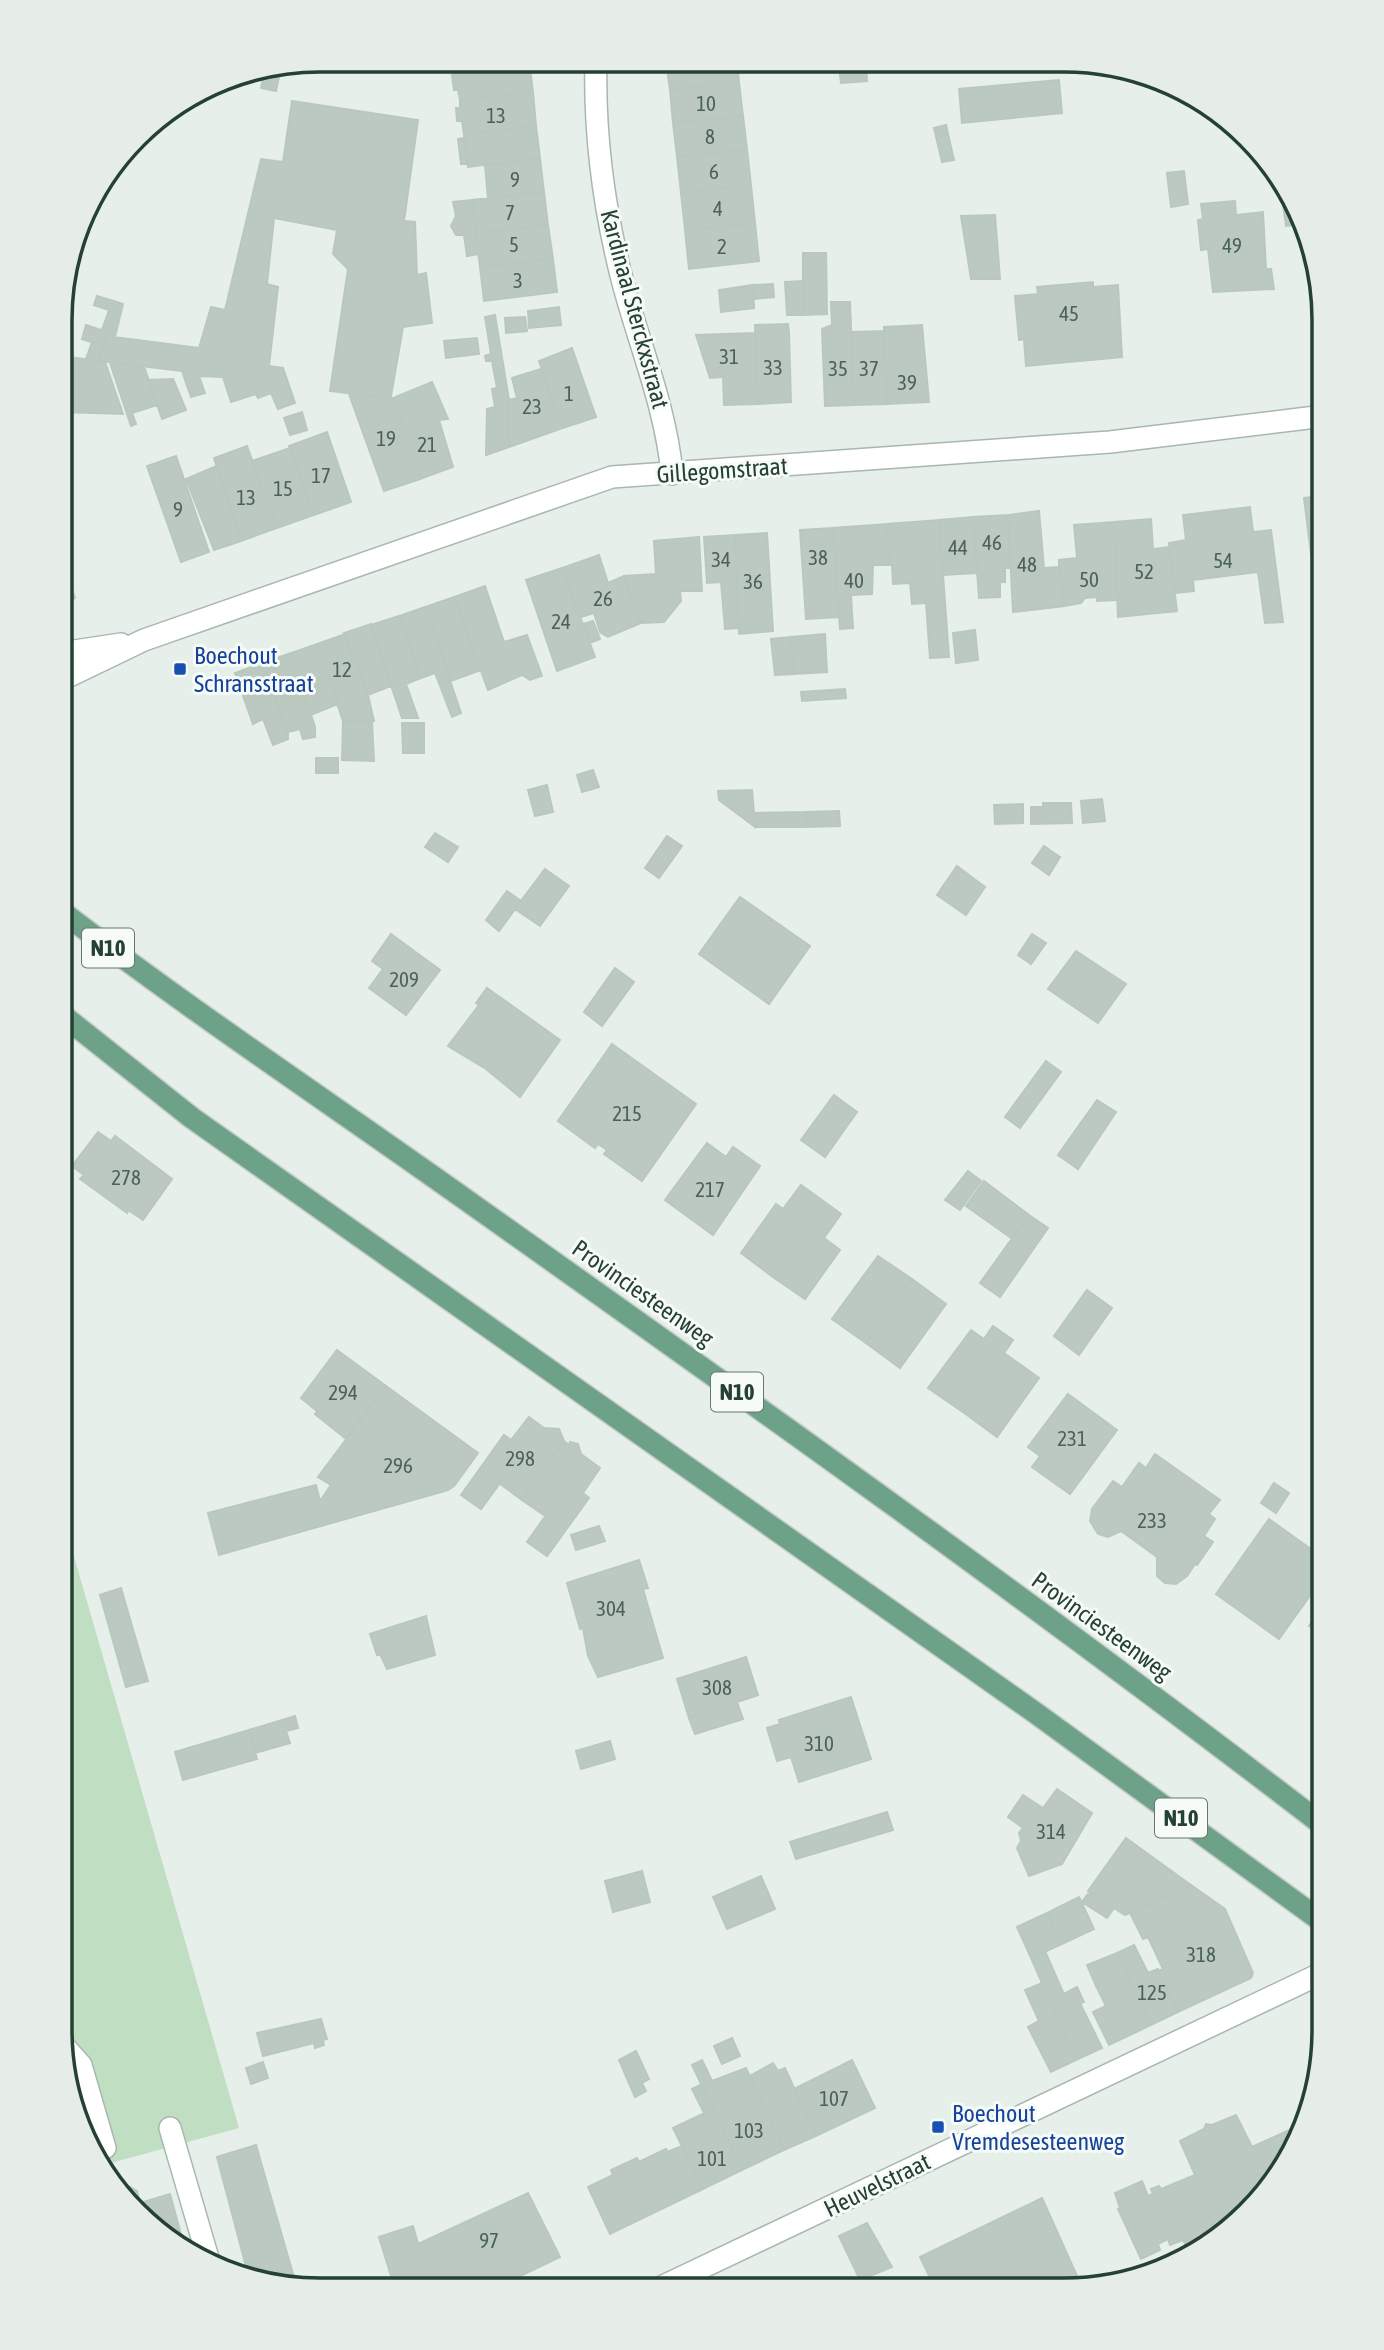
<svg xmlns="http://www.w3.org/2000/svg" width="1384" height="2350" font-family="'Asap Condensed',sans-serif">
  <style>
    .green { fill: #c0dec2 }
    .building { fill: #bcc9c1; stroke: #b9c8be; stroke-width: 2 }
    .lines { fill: none; stroke-linecap: round; stroke-linejoin: round }
    .minor-casing { stroke: #a8b7af; stroke-width: 24 }
    .major-casing { stroke: #c2cac6; stroke-width: 24 }
    .minor { stroke: #fff; stroke-width: 21 }
    .major { stroke: #6da288; stroke-width: 21 }
    .transit-dot { fill: #1a4fb4; stroke: #f7fbf8; stroke-width: 2.5 }
    .labels { text-anchor: middle; dominant-baseline: central; stroke-width: 6; stroke-linejoin: round; paint-order: stroke }
    .number-label { font-size: 21px; fill: #4b6356 }
    .shield { fill: #f7fbf8; stroke: #64796e; stroke-width: 2 }
    .shield-label { font-size: 23px; font-weight: bold; fill: #254133 }
    .street-label { font-size: 24px; fill: #254133; stroke: #f7fbf8 }
    .transit-label { font-size: 24px; fill: #164399; stroke: #f7fbf8; text-anchor: start }
    .rim { fill: none; stroke: #254133; stroke-width: 3.5 }
  </style>
  <rect width="100%" height="100%" fill="#e6efe9"/>
  <path class="green" d="M60 1508 239 2128 100 2166 79 2129 60 2030Z"/>
  <path class="building" d="M456 60H492V61L457 65Z
    M529 60 533 92 460 100 458 90H454L452 75 456 74 455 65Z
    M666 61H737L739 82 670 90Z
    M866 64 867 81 841 83 839 66Z
    M281 67 276 91 261 88 265 70Z
    M1059 80 1062 113 962 123 959 89Z
    M739 82 743 116 673 123 670 90Z
    M533 92 536 126 464 134 462 121H457L456 108H460V100Z
    M292 101 418 120 404 221 415 222 417 275 426 273 432 323 403 327 391 396 377 397 330 391 348 269 333 254 337 230 274 218 267 284 278 287 269 366 283 368 295 403 278 409 271 393 258 398 256 394 231 402 223 377 199 376 205 393 191 397 182 371 98 361 107 336 199 348 211 307 225 310 261 159 283 162Z
    M743 116 747 149 677 157 673 123Z
    M946 125 954 160 942 162 934 128Z
    M536 126 540 158 468 167 464 134Z
    M464 138 468 164H461L458 139Z
    M747 149 751 185 681 193 677 157Z
    M540 158 544 192 488 198 485 166Z
    M1184 171 1188 204 1171 207 1167 173Z
    M1279 176 1305 221V224L1286 226Z
    M751 185 755 223 685 230 681 193Z
    M544 192 548 225 476 233 472 200Z
    M472 200 476 233 456 235 451 226 456 216 453 202Z
    M1235 201 1236 215 1263 212 1266 269H1271L1274 289 1213 292 1208 249 1201 250 1198 220 1203 219 1201 204Z
    M995 215 1000 279H971L961 216Z
    M755 223 759 261 689 269 685 230Z
    M548 225 553 259 480 267 476 233Z
    M476 233 479 254 467 256 464 235Z
    M803 253H826L827 314 803 315Z
    M553 259 557 292 484 301 480 267Z
    M803 281V315H787L785 282Z
    M1093 282V287L1118 285 1122 357 1026 366 1024 339 1019 340 1015 296 1038 294 1037 287Z
    M773 284 774 297 754 299 753 285Z
    M753 285 754 308 721 312 719 290Z
    M97 296 123 304 115 337 107 336V332L102 330 109 310 94 305Z
    M831 302H850L854 405 825 406 822 329 832 325Z
    M559 307 561 325 529 328 528 311Z
    M495 315 509 400V447L486 455 487 409 495 407 492 389 497 388 492 361H486L485 356 491 354 485 317Z
    M525 317 527 331 506 333 505 318Z
    M788 324 789 332 755 333V325Z
    M86 325 107 332 103 346 82 339Z
    M922 325 929 402 887 404 884 327Z
    M884 331 887 404 854 405 851 332Z
    M789 332 791 402 758 404 755 333Z
    M755 333 758 404 724 405 723 377 710 378 696 335Z
    M477 338 479 354 446 358 444 341Z
    M92 342 103 346 98 361 86 359Z
    M572 348 596 417 563 428 539 361Z
    M62 356 105 362 123 414 62 412Z
    M110 363 144 366 157 405 132 413 136 424 131 426Z
    M541 369 563 428 509 447V400L517 398 512 378Z
    M173 379 186 410 162 419 149 380Z
    M432 382 448 419 439 420 453 467 420 479 393 398Z
    M349 394 393 398 420 479 384 491Z
    M302 412 307 430 290 435 284 418Z
    M327 432 351 502 314 515 289 446Z
    M247 446 277 528 241 541 214 458Z
    M290 448 314 515 277 528 252 461Z
    M176 456 209 552 181 562 147 466Z
    M216 466 241 541 214 550 186 479Z
    M1324 495V569L1313 570 1304 498Z
    M1250 507 1253 532 1271 530 1283 622 1265 623 1258 572 1193 580 1194 591 1175 593 1169 543 1186 540 1183 515Z
    M1039 511 1044 568 1059 567V560L1064 606 1013 612 1008 515Z
    M1008 515 1010 567 1005 568V582H1000V597L979 598 973 517Z
    M973 517 977 573 943 575 939 520Z
    M1151 519 1153 549 1169 547 1177 611 1118 617 1114 522Z
    M939 520 949 657 930 658 926 603 912 604 910 583 893 584 892 565H889L887 524Z
    M1114 522 1118 600 1097 601V597L1085 598 1081 603 1064 606 1059 560 1077 558 1074 525Z
    M887 524 889 565H873L872 594 851 595 853 628 840 629 833 528Z
    M833 528 839 617 806 619 800 530Z
    M767 533 773 631 739 634 735 535Z
    M735 535 739 628 725 629 721 582 707 583 704 537Z
    M699 537 702 591H680L681 601 664 622 641 623 624 576 656 574 654 541Z
    M599 555 608 583 624 576 641 623 608 637 600 632 594 613 581 617 562 568Z
    M64 566 75 598 61 603V568Z
    M562 568 595 657 557 671 526 580Z
    M485 586 504 642 527 635 542 676 530 680 522 675 488 690 454 597Z
    M454 597 481 670 451 681 425 607Z
    M425 607 461 713 452 717 435 673 421 678 399 616Z
    M399 616 421 678 406 684 418 718H402L371 625Z
    M593 621 600 639 590 643 583 624Z
    M371 624 391 686 368 695 344 633Z
    M975 630 978 660 956 663 953 633Z
    M345 634 368 695 374 721H343L317 644Z
    M825 634 827 672 794 674 791 637Z
    M791 637 794 674 775 675 771 639Z
    M317 644 338 704 311 715 291 653Z
    M291 653 315 727V737L303 739 300 729 288 732 262 663Z
    M262 663 288 732V739L273 745 263 719 253 724 235 673Z
    M845 689 846 698 802 701 801 692Z
    M343 721H372L374 761 342 760Z
    M402 723H424V753H403Z
    M316 758H338V773H316Z
    M593 770 599 787 582 792 577 775Z
    M547 785 553 812 535 816 528 790Z
    M752 790 754 813 755 827 719 800 718 791Z
    M1102 799 1105 821 1083 823 1081 801Z
    M1043 803H1071L1072 823 1031 824V807H1043Z
    M1023 804V823L995 824 994 805Z
    M839 811 840 826 806 827V812Z
    M806 812V827H755L754 813Z
    M435 833 458 847 448 862 425 847Z
    M667 836 682 846 659 878 645 868Z
    M1044 846 1060 857 1049 875 1032 863Z
    M957 866 985 887 966 915 937 895Z
    M545 869 569 886 540 926 515 909Z
    M507 891 521 901 499 931 486 920Z
    M740 897 810 946 769 1004 699 954Z
    M391 934 440 970 406 1015 369 988 383 969 372 961Z
    M1032 934 1046 943 1031 964 1018 955Z
    M1076 951 1126 984 1098 1023 1048 989Z
    M615 968 634 982 602 1026 584 1012Z
    M487 988 525 1015 486 1069 448 1046 479 1005 476 1003Z
    M525 1015 560 1040 520 1097 486 1069Z
    M612 1044 696 1104 642 1181 604 1154 607 1150 598 1144 595 1148 558 1121Z
    M1046 1061 1061 1072 1020 1128 1005 1117Z
    M834 1095 857 1112 825 1157 801 1140Z
    M1097 1100 1116 1112 1078 1169 1058 1155Z
    M98 1132 111 1141 115 1136 172 1179 143 1220 128 1210 127 1213 80 1179 84 1175 72 1166Z
    M707 1143 726 1157 733 1147 760 1166 713 1235 665 1200Z
    M968 1171 981 1181 960 1210 945 1200Z
    M984 1181 1029 1215 1011 1238 966 1206Z
    M801 1185 826 1203 773 1277 741 1253 776 1204 783 1209Z
    M826 1203 841 1214 824 1238 840 1250 805 1299 773 1277Z
    M1029 1215 1048 1228 1000 1297 980 1283Z
    M878 1256 912 1279 866 1343 832 1319Z
    M912 1279 946 1304 900 1368 866 1343Z
    M1087 1290 1112 1308 1079 1355 1054 1336Z
    M993 1326 1013 1340 963 1412 928 1388 971 1330 984 1339Z
    M337 1350 386 1386 345 1438 315 1414 317 1411 301 1398Z
    M1004 1353 1039 1378 997 1437 963 1412Z
    M386 1386 478 1453 454 1486 448 1490 219 1555 208 1513 316 1485 320 1501 331 1485 318 1477Z
    M1068 1394 1117 1430 1070 1494 1032 1467 1040 1456 1028 1447Z
    M529 1417 544 1428 559 1429 564 1441 528 1491 506 1475 481 1509 461 1495 504 1435 511 1440Z
    M564 1441 569 1445 570 1442 578 1444 581 1454 600 1468 583 1493 589 1498 547 1556 527 1542 551 1508 528 1491Z
    M1155 1454 1220 1500 1209 1514 1215 1519 1204 1536 1213 1542 1197 1565 1195 1564 1187 1576 1176 1584 1165 1583 1157 1576V1557L1121 1531 1108 1537 1098 1534 1090 1521 1092 1509 1113 1481 1122 1487 1139 1463 1146 1468Z
    M506 1475 528 1491 522 1500 499 1483Z
    M1274 1483 1289 1493 1276 1513 1261 1503Z
    M528 1491 551 1508 545 1516 522 1500Z
    M1269 1519 1301 1542 1247 1616 1216 1594Z
    M599 1526 605 1541 576 1550 571 1535Z
    M1301 1542 1324 1558V1576L1279 1639 1247 1616Z
    M639 1560 648 1588 643 1589 663 1658 598 1677 588 1656 583 1628 580 1629 567 1583Z
    M121 1588 148 1681 126 1687 100 1595Z
    M1324 1605V1631L1322 1633 1309 1626Z
    M426 1616 435 1655 387 1669 380 1654 377 1655 370 1634Z
    M746 1657 758 1695 689 1718 677 1679Z
    M851 1697 871 1759 799 1782 791 1757 777 1761 767 1728 780 1724 779 1720Z
    M737 1702 743 1719 695 1734 689 1718Z
    M295 1716 298 1728 286 1731 290 1743 255 1753 249 1730Z
    M249 1730 257 1759 183 1780 175 1752Z
    M610 1741 615 1759 581 1769 576 1751Z
    M1057 1789 1092 1813 1062 1864 1029 1876 1017 1848 1021 1841 1019 1833 1023 1828 1008 1817 1023 1795 1043 1808Z
    M887 1812 893 1830 796 1859 790 1842Z
    M1126 1838 1191 1885 1125 1915 1088 1891Z
    M642 1871 650 1902 613 1912 605 1881Z
    M761 1876 775 1909 727 1929 713 1897Z
    M1191 1885 1225 1909 1253 1973 1251 1978 1178 2012 1158 1971 1163 1969 1148 1937 1143 1939 1130 1913Z
    M1090 1891 1114 1908 1107 1918 1082 1902Z
    M1079 1897 1094 1929 1062 1944 1047 1913Z
    M1047 1913 1062 1944 1031 1958 1017 1927Z
    M1134 1945 1148 1973 1158 1969 1178 2012 1151 2025 1117 1953Z
    M1045 1951 1069 2006 1079 2001 1102 2048 1076 2060 1031 1958Z
    M1117 1953 1151 2025 1109 2045 1093 2012 1106 2006 1096 1986 1110 1978 1102 1959Z
    M1102 1959 1110 1978 1096 1986 1087 1965Z
    M1042 1983 1076 2060 1051 2072 1028 2027 1039 2021 1025 1990Z
    M1077 1987 1084 2002 1069 2006 1064 1994Z
    M321 2019 327 2039 323 2040 324 2045 315 2048 314 2043 263 2056 257 2033Z
    M732 2038 740 2056 722 2064 714 2046Z
    M636 2051 649 2079 642 2083 646 2091 635 2097 619 2060Z
    M702 2060 712 2081 746 2068 784 2150 742 2170 692 2065Z
    M852 2060 875 2108 816 2136 794 2089Z
    M263 2062 268 2078 251 2084 246 2068Z
    M773 2063 778 2071 785 2068 816 2136 784 2150 750 2076Z
    M702 2084 713 2109 704 2113 692 2089Z
    M713 2109 742 2170 703 2189 673 2128Z
    M1236 2115 1252 2147 1307 2122 1271 2188 1233 2227 1229 2219 1220 2223 1223 2229 1186 2246 1183 2240 1170 2245 1168 2239 1158 2244 1160 2250 1141 2259 1118 2209 1120 2208 1115 2193 1142 2181 1148 2196 1153 2194 1151 2189 1159 2186 1161 2189 1195 2175 1180 2141 1204 2129 1206 2124 1212 2125Z
    M256 2145 297 2288 240 2276 248 2274 217 2157Z
    M682 2146 703 2189 610 2234 588 2187 613 2175 611 2170 637 2158 639 2162 666 2149 667 2152Z
    M125 2184 137 2191 140 2203 170 2194 183 2242 174 2244 161 2236 112 2187Z
    M528 2193 560 2257 493 2289H395L379 2237 413 2226 418 2244Z
    M1042 2198 1082 2287 1065 2290H936L920 2257Z
    M867 2223 892 2267 860 2280 839 2236Z
    M367 2278 370 2289 351 2288 349 2283Z
    M392 2280 395 2289H382L380 2283Z"/>
  <g class="lines">
    <g class="minor-casing">
      <path id="minor" d="M596 60C594 135 604 210 623 283 640 347 666 408 672 474
        M61 653 121 644
        M61 680 144 640 612 477 1110 442 1324 416
        M63 2045 81 2065 105 2148
        M170 2128 210 2265
        M657 2289 1324 1972"/>
    </g>
    <g class="major-casing">
      <path id="major" d="M61 911C194 1013 333 1105 469 1202 757 1406 1045 1611 1324 1826
        M61 1014 192 1118 1037 1714 1324 1923"/>
    </g>
    <use href="#minor" class="minor"/>
    <use href="#major" class="major"/>
  </g>
  <g class="transit-dot">
    <rect x="173" y="662" width="14" height="14" rx="3.5"/>
    <rect x="931" y="2120" width="14" height="14" rx="3.5"/>
  </g>
  <g class="labels">
    <g class="number-label">
      <text x="706" y="103">10</text>
      <text x="496" y="115">13</text>
      <text x="710" y="136">8</text>
      <text x="714" y="171">6</text>
      <text x="515" y="179">9</text>
      <text x="718" y="208">4</text>
      <text x="510" y="212">7</text>
      <text x="514" y="244">5</text>
      <text x="1232" y="245">49</text>
      <text x="722" y="246">2</text>
      <text x="518" y="280">3</text>
      <text x="1069" y="313">45</text>
      <text x="729" y="356">31</text>
      <text x="773" y="367">33</text>
      <text x="838" y="368">35</text>
      <text x="869" y="368">37</text>
      <text x="907" y="382">39</text>
      <text x="569" y="393">1</text>
      <text x="532" y="406">23</text>
      <text x="386" y="438">19</text>
      <text x="427" y="444">21</text>
      <text x="321" y="475">17</text>
      <text x="283" y="488">15</text>
      <text x="246" y="497">13</text>
      <text x="178" y="509">9</text>
      <text x="992" y="542">46</text>
      <text x="958" y="547">44</text>
      <text x="818" y="557">38</text>
      <text x="721" y="559">34</text>
      <text x="1223" y="560">54</text>
      <text x="1027" y="564">48</text>
      <text x="1144" y="571">52</text>
      <text x="1089" y="579">50</text>
      <text x="854" y="580">40</text>
      <text x="753" y="581">36</text>
      <text x="603" y="598">26</text>
      <text x="561" y="621">24</text>
      <text x="342" y="669">12</text>
      <text x="404" y="979">209</text>
      <text x="627" y="1113">215</text>
      <text x="126" y="1177">278</text>
      <text x="710" y="1189">217</text>
      <text x="343" y="1392">294</text>
      <text x="1072" y="1438">231</text>
      <text x="520" y="1458">298</text>
      <text x="398" y="1465">296</text>
      <text x="1152" y="1520">233</text>
      <text x="611" y="1608">304</text>
      <text x="717" y="1687">308</text>
      <text x="819" y="1743">310</text>
      <text x="1051" y="1831">314</text>
      <text x="1201" y="1954">318</text>
      <text x="1152" y="1992">125</text>
      <text x="834" y="2098">107</text>
      <text x="749" y="2130">103</text>
      <text x="712" y="2158">101</text>
      <text x="489" y="2240">97</text>
    </g>
    <g class="shield">
      <rect x="82" y="928.5" width="52" height="39" rx="5"/>
      <rect x="711" y="1372.5" width="52" height="39" rx="5"/>
      <rect x="1155" y="1798.5" width="52" height="39" rx="5"/>
    </g>
    <g class="shield-label">
      <text x="108" y="948">N10</text>
      <text x="737" y="1392">N10</text>
      <text x="1181" y="1818">N10</text>
    </g>
    <g class="street-label">
      <text transform="translate(635 309) rotate(75)">Kardinaal Sterckxstraat</text>
      <text transform="translate(722 470) rotate(-4)">Gillegomstraat</text>
      <text transform="translate(643 1293) rotate(35)">Provinciesteenweg</text>
      <text transform="translate(1102 1626) rotate(36)">Provinciesteenweg</text>
      <text transform="translate(877 2185) rotate(-26)">Heuvelstraat</text>
    </g>
    <g class="transit-label">
      <text x="194" y="655">Boechout<tspan x="194" dy="28">Schransstraat</tspan></text>
      <text x="952" y="2113">Boechout<tspan x="952" dy="28">Vremdesesteenweg</tspan></text>
    </g>
  </g>
  <path d="M0 0H1384V2350H0ZM320 72H1064A248 248 0 0 1 1312 320V2030A248 248 0 0 1 1064 2278H320A248 248 0 0 1 72 2030V320A248 248 0 0 1 320 72Z" fill="#e6ece8" fill-rule="evenodd"/>
  <path class="rim" d="M320 72H1064A248 248 0 0 1 1312 320V2030A248 248 0 0 1 1064 2278H320A248 248 0 0 1 72 2030V320A248 248 0 0 1 320 72Z"/>
</svg>
